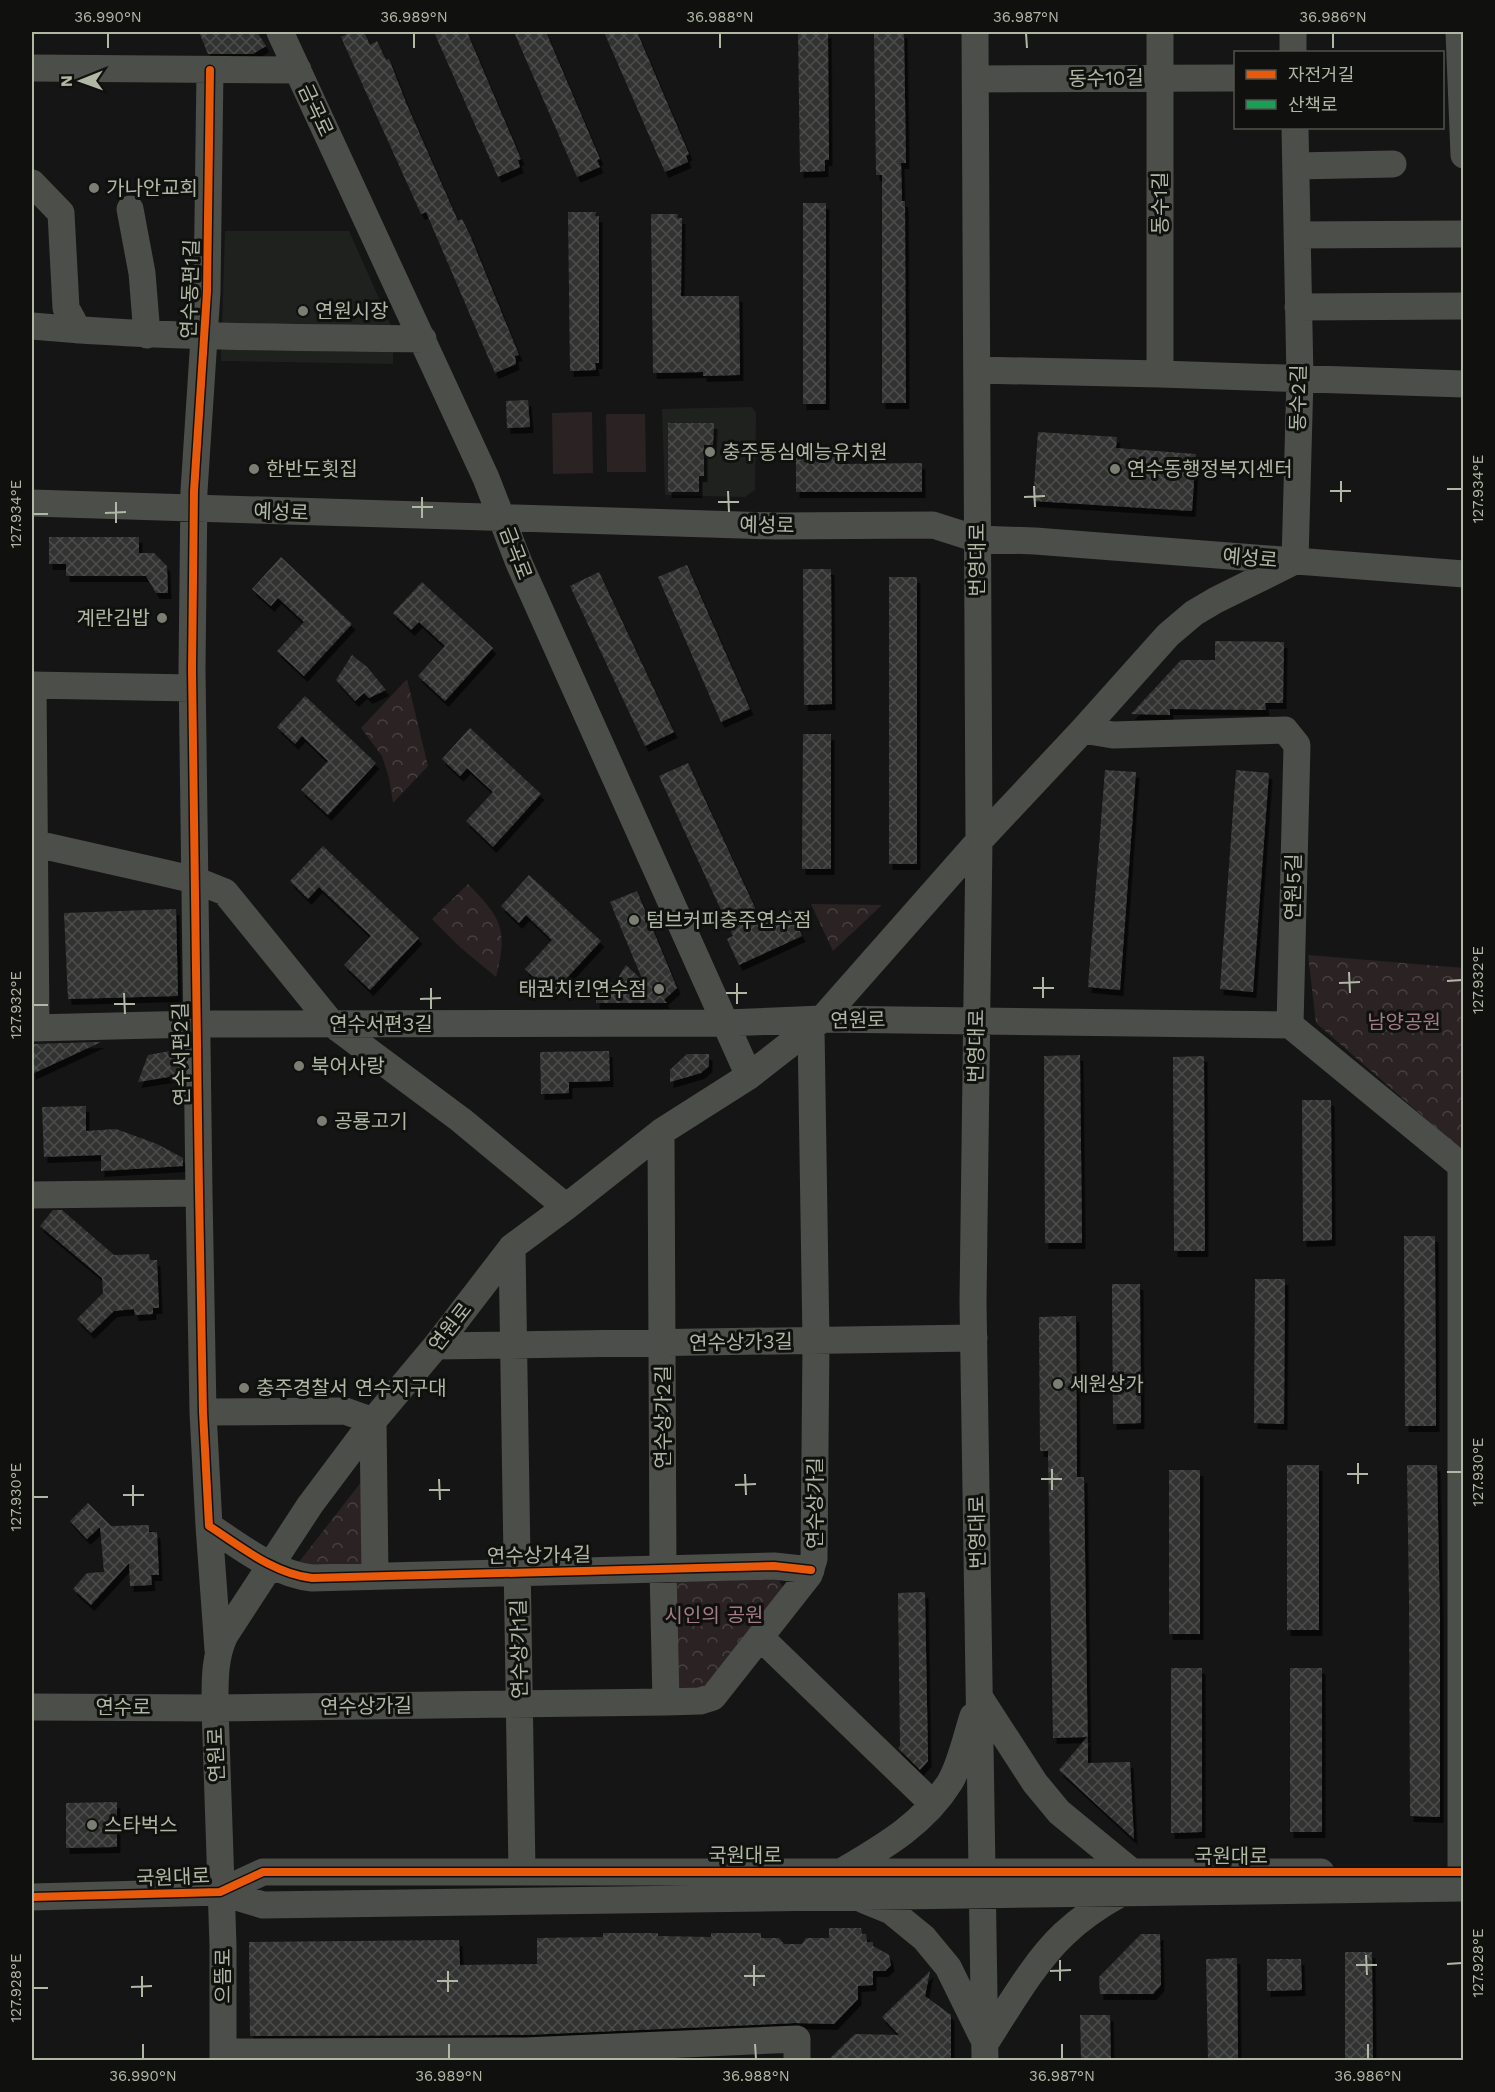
<svg xmlns="http://www.w3.org/2000/svg" width="1495" height="2092" font-family="'Work Sans','Noto Sans KR',sans-serif">
  <style>
    .built { fill: #1f211f }
    .park { fill: url(#park-crowns) }
    .pitch { fill: #2b2224 }
    .building { fill: url(#building-cross-hatch); filter: url(#shadow) }
    .lines { fill: none; stroke-linecap: round; stroke-linejoin: round }
    .minor { stroke: #4c4e49; stroke-width: 27 }
    .quiet { stroke: #1a9f57; stroke-width: 6; stroke-dasharray: 12 6; stroke-linecap: butt }
    .cycleway-casing { stroke: #10110f; stroke-width: 11 }
    .cycleway { stroke: #e8590c; stroke-width: 8 }
    .ticks { fill: none; stroke: #b0b7a5; stroke-width: 2 }
    .poi-dot { fill: #7a7e73; stroke: #10110f; stroke-width: 2 }
    .labels { text-anchor: middle; dominant-baseline: central; stroke-width: 6; stroke-linejoin: round; paint-order: stroke }
    .street-label { font-size: 20px; fill: #b0b7a5; stroke: #10110f }
    .poi-label { font-size: 20px; fill: #b0b7a5; stroke: #10110f; text-anchor: start }
    .park-label { font-size: 20px; fill: #a37b85; stroke: #10110f }
    .neatline { fill: none; stroke: #b0b7a5; stroke-width: 2 }
    .ticks-label { font-size: 15px; text-anchor: middle; fill: #b0b7a5 }
  </style>
  <defs>
    <pattern id="park-crowns" width="20" height="18" patternUnits="userSpaceOnUse" patternTransform="scale(1.5)"><rect width="20" height="18" fill="#2b2224"/><path d="M2 6a3 3 0 1 1 6 0M12 15a3 3 0 1 1 6 0" fill="none" stroke="#474041"/></pattern>
    <pattern id="building-cross-hatch" width="8" height="8" patternUnits="userSpaceOnUse" patternTransform="scale(1.5)"><rect width="8" height="8" fill="#323331"/><path d="M0 0l8 8M0 8l8-8" fill="none" stroke="#4d4e4c"/></pattern>
    <filter id="shadow"><feDropShadow dx="3.5" dy="6" stdDeviation="0" flood-color="#0009"/></filter>
  </defs>
  <rect width="100%" height="100%" fill="#151515"/>
  <path class="built" d="M225 231H349L393 330V364L221 361Z
    M752 407 756 413 755 490 745 497 665 495 662 409Z"/>
  <path class="park" d="M407 679 428 766 393 803 389 778 382 756 361 728Z
    M468 884C502 919 508 929 496 977L461 948 432 919Z
    M811 904 882 905 833 951Z
    M1308 955 1463 968V1151L1316 1023Z
    M362 1481 367 1561 357 1567 300 1568 299 1562Z
    M671 1573H775L786 1593 709 1693 673 1694Z"/>
  <path class="pitch" d="M592 412 593 473 553 474 552 413Z
    M606 414H645L646 472H607Z"/>
  <path class="building" d="M199 32H257L266 46 253 54H208Z
    M352 32H364L370 45 377 41 386 60 389 59 407 105 458 221 462 219 470 235 519 355 515 356 516 364 495 373 426 212 421 214 341 37Z
    M434 32H467L521 159 518 160 520 167 498 177Z
    M514 32H546L600 159 597 160 600 167 577 177Z
    M604 32H637L689 154 686 156 688 162 665 172Z
    M798 32H828L829 160H825V171L800 172Z
    M874 32H904L906 163H901L902 201H905L906 403H882V175H876Z
    M803 203H826V404H803Z
    M568 212H596L595 216H599V363H595L596 370 570 371Z
    M651 214H678L677 218H682L681 296H739L740 375 703 376V372L653 373Z
    M528 400 530 427 507 428 506 401Z
    M668 423H714L713 445H704V476H699V492H668Z
    M1038 432 1117 437 1116 448 1196 454 1192 511 1033 501Z
    M796 445H839L840 464 922 463V492H796Z
    M49 537H139V553H154L167 566 168 593H156L146 576H66V564H49Z
    M281 557 352 624 304 676 277 651 304 622 278 598 271 606 252 589Z
    M687 565 750 709 721 722 658 577Z
    M803 569H831L832 704 804 705Z
    M599 572 674 732 645 746 570 586Z
    M889 577H917V864H889Z
    M422 582 493 648 445 701 418 676 445 646 419 622 411 630 393 613Z
    M1215 641 1284 642 1283 703H1265L1266 710 1170 709V715L1131 714 1181 660H1215Z
    M352 655 367 667 386 690 369 698 364 693 355 701 336 680Z
    M305 696 376 763 328 815 301 790 328 761 302 736 295 744 277 727Z
    M470 728 541 794 493 847 466 821 493 792 467 768 460 776 442 759Z
    M803 734H831V869H802Z
    M688 763 762 923 790 910 802 936 739 965 727 939 733 936 659 776Z
    M1105 770 1136 772 1120 990 1088 987Z
    M1236 770 1269 773 1253 992 1220 989Z
    M323 846 419 938 370 990 344 965 371 936 319 887 308 899 290 881Z
    M529 875 601 941 552 994 525 969 552 940 526 915 519 923 501 906Z
    M637 891 677 988 664 1000 667 1003H596V983H615L626 965 643 981 610 902Z
    M176 909 178 996 68 999 64 913Z
    M101 1042 32 1074V1044Z
    M181 1049V1075L138 1082 148 1055Z
    M609 1051 610 1081 569 1082V1093L541 1094 540 1052Z
    M687 1054H709V1066L701 1073 670 1082V1070Z
    M1080 1055 1082 1243H1045L1044 1056Z
    M1204 1056 1205 1251H1174L1173 1057Z
    M1302 1100H1331L1332 1240 1303 1241Z
    M86 1106V1131L116 1129 157 1144 183 1158V1166L101 1171V1155L44 1157 42 1107Z
    M53 1210H62L114 1255 149 1254 150 1260H157L159 1308H153V1314L135 1315 134 1309 114 1311 91 1333 77 1319 103 1293 102 1278 40 1226Z
    M1404 1236H1435L1436 1426H1405Z
    M1255 1279H1285L1284 1424 1254 1423Z
    M1112 1284H1140L1141 1423 1113 1424Z
    M1076 1316 1077 1477H1084L1088 1763 1130 1762 1134 1839 1059 1770 1087 1737 1053 1738 1048 1451H1040L1039 1317Z
    M1287 1465H1319V1630H1287Z
    M1407 1465H1437L1440 1618V1817L1410 1816 1409 1599Z
    M1169 1470H1200V1634H1169Z
    M88 1503 111 1526 149 1525V1532H157L159 1575H151L152 1585 130 1586 129 1563 91 1605 73 1589 87 1573 104 1572 100 1527 87 1539 70 1521Z
    M925 1592 928 1761 920 1770 898 1748 900 1746 898 1593Z
    M1171 1668H1202V1832L1171 1833Z
    M1290 1668H1322V1832H1290Z
    M117 1802V1847L66 1848V1803Z
    M829 1928H861L862 1934H866L867 1942H873V1946L889 1955 891 1965 885 1971H873V1985L858 1986V1999L834 2024 796 2023 525 2035 250 2036 249 1942 459 1940 460 1965 537 1964V1938L603 1937V1933H658V1936L711 1937V1933H761V1938H779L784 1944H802L806 1938H829Z
    M1141 1934H1160L1161 1985 1153 1994H1100L1099 1977Z
    M1345 1952H1372L1373 2061H1345Z
    M1237 1958 1238 2061H1208L1206 1959Z
    M1267 1959H1301L1302 1990 1267 1991Z
    M930 1971 925 1996 951 2015V2061H827L855 2034 899 2035 882 2017Z
    M1080 2015H1110L1111 2061H1081Z"/>
  <g class="lines">
    <path class="minor" d="M280 32 486 478 519 563 749 1076
      M975 32 979 841 973 1302 985 2060
      M1160 32V374
      M1293 32V52
      M1459 32 1464 155
      M32 68 298 70
      M210 70 207 292 194 491 192 669 199 1193 203 1412 209 1526C240 1546 274 1574 312 1578L774 1566 811 1570
      M976 79 1236 78
      M1296 166 1393 164
      M32 183 61 213 66 308 78 330
      M130 209 142 273 147 335
      M1297 235 1464 234
      M1298 307 1464 306
      M32 326C162 338 292 337 423 339
      M977 370 1160 374 1464 384
      M32 503 775 526 933 525 977 539 1035 541 1464 574
      M1295 561 1300 378 1295 128
      M32 685 192 688
      M33 685 36 1028
      M1083 730 1113 735 1285 730 1297 745 1290 1025
      M32 843 156 871 195 880 225 892 332 1024 461 1120 566 1207
      M1290 1025 1464 1168
      M32 1028 197 1024 726 1023 822 1019 1290 1025
      M661 1132 663 1569 666 1702
      M1461 1168V1872
      M32 1195 199 1193
      M512 1247 522 1872
      M436 1346 974 1338
      M203 1412 345 1411 373 1421 375 1576
      M209 1526 218 1650
      M760 1637 933 1804
      M980 1698 1035 1783 1059 1812 1132 1872
      M32 1707 215 1708 666 1702 700 1701 713 1697 809 1575 814 1559 816 1341 811 1028
      M841 1872C883 1847 924 1824 950 1782 960 1766 967 1734 973 1716
      M220 1892 263 1872H1321
      M32 1897 220 1892 263 1905 1464 1888
      M864 1900 891 1911 924 1938 948 1967 982 2036
      M986 2042C1008 2008 1035 1961 1064 1934 1081 1918 1100 1905 1120 1894
      M223 2052 525 2051 797 2039V2060
      M223 2060V1945L215 1708C215 1682 214 1658 225 1635L310 1505 373 1421 436 1346 512 1247 566 1207 661 1132 749 1076 822 1019 979 841 1083 730 1168 635 1194 613 1216 600 1295 561"/>
    <path class="quiet" d="M1461 1168H1464
      M1461 1266H1464
      M1461 1347H1464
      M1461 1440H1464
      M1461 1521H1464
      M1461 1609H1464
      M1461 1744H1464"/>
    <g class="cycleway-casing">
      <path id="cycleway" d="M210 70 207 292 194 491 192 669 199 1193 203 1412 209 1526C240 1546 274 1574 312 1578L774 1566 811 1570
        M32 1897 220 1892 263 1872H1464"/>
    </g>
    <use href="#cycleway" class="cycleway"/>
  </g>
  <path class="ticks" d="M108 33V48M414 33V48M720 33V48M1026 33 1027 48M1333 33V48M1341 481V502M1034 486 1035 507M1447 489H1462M728 491 729 512M1330 491H1351M422 497V518M1024 497 1045 496M116 502V523M718 502H739M412 507H433M105 513 126 512M33 514H48M1349 972 1350 993M1043 977V998M1447 981 1462 980M737 983V1004M1339 983 1360 982M431 988V1009M1033 988H1054M124 993 125 1014M726 993H747M420 999 441 998M114 1004H135M33 1005H48M1358 1463V1484M1052 1469V1490M1447 1472H1462M745 1474 746 1495M1347 1474H1368M439 1479 440 1500M1041 1479H1062M133 1485V1506M735 1485 756 1484M429 1490H450M123 1495H144M33 1497H48M1366 1955 1367 1975M1060 1960V1981M1447 1964 1462 1963M754 1965V1986M1356 1965H1377M448 1971V1992M1050 1971 1071 1970M142 1976V1997M744 1976H765M437 1981H458M131 1987 152 1986M33 1988H48M143 2044V2059M449 2044V2059M755 2044 756 2059M1062 2044V2059M1368 2044V2059"/>
  <g class="poi-dot">
    <circle cx="94" cy="188" r="6"/>
    <circle cx="303" cy="311" r="6"/>
    <circle cx="710" cy="452" r="6"/>
    <circle cx="254" cy="469" r="6"/>
    <circle cx="1115" cy="469" r="6"/>
    <circle cx="162" cy="618" r="6"/>
    <circle cx="634" cy="920" r="6"/>
    <circle cx="659" cy="989" r="6"/>
    <circle cx="299" cy="1066" r="6"/>
    <circle cx="322" cy="1121" r="6"/>
    <circle cx="1058" cy="1384" r="6"/>
    <circle cx="244" cy="1388" r="6"/>
    <circle cx="92" cy="1825" r="6"/>
  </g>
  <g class="labels">
    <g class="street-label">
      <text transform="translate(1106 78) rotate(-1)">동수10길</text>
      <text transform="translate(316 110) rotate(65)">금곡로</text>
      <text transform="translate(1160 203) rotate(-90)">동수1길</text>
      <text transform="translate(190 289) rotate(-88)">연수동편1길</text>
      <text transform="translate(1298 398) rotate(-89)">동수2길</text>
      <text transform="translate(281 512) rotate(2)">예성로</text>
      <text transform="translate(767 525) rotate(1)">예성로</text>
      <text transform="translate(516 553) rotate(69)">금곡로</text>
      <text transform="translate(1250 558) rotate(5)">예성로</text>
      <text transform="translate(977 560) rotate(-90)">번영대로</text>
      <text transform="translate(1293 887) rotate(-89)">연원5길</text>
      <text transform="translate(858 1020) rotate(-1)">연원로</text>
      <text x="381" y="1024">연수서편3길</text>
      <text transform="translate(976 1046) rotate(-89)">번영대로</text>
      <text transform="translate(181 1054) rotate(-91)">연수서편2길</text>
      <text transform="translate(450 1327) rotate(-52)">연원로</text>
      <text transform="translate(741 1342) rotate(-1)">연수상가3길</text>
      <text transform="translate(663 1417) rotate(-90)">연수상가2길</text>
      <text transform="translate(815 1503) rotate(-90)">연수상가길</text>
      <text transform="translate(977 1532) rotate(-91)">번영대로</text>
      <text transform="translate(539 1555) rotate(-1)">연수상가4길</text>
      <text transform="translate(519 1649) rotate(-91)">연수상가1길</text>
      <text transform="translate(366 1706) rotate(-1)">연수상가길</text>
      <text x="123" y="1707">연수로</text>
      <text transform="translate(216 1755) rotate(-92)">연원로</text>
      <text x="745" y="1855">국원대로</text>
      <text x="1231" y="1856">국원대로</text>
      <text transform="translate(173 1877) rotate(-2)">국원대로</text>
      <text transform="translate(223 1976) rotate(-90)">으뜸로</text>
    </g>
    <g class="poi-label">
      <text x="106" y="188">가나안교회</text>
      <text x="315" y="311">연원시장</text>
      <text x="722" y="452">충주동심예능유치원</text>
      <text x="266" y="469">한반도횟집</text>
      <text x="1127" y="469">연수동행정복지센터</text>
      <text x="150" y="618" text-anchor="end">계란김밥</text>
      <text x="646" y="920">텀브커피충주연수점</text>
      <text x="647" y="989" text-anchor="end">태권치킨연수점</text>
      <text x="311" y="1066">북어사랑</text>
      <text x="334" y="1121">공룡고기</text>
      <text x="1070" y="1384">세원상가</text>
      <text x="256" y="1388">충주경찰서 연수지구대</text>
      <text x="104" y="1825">스타벅스</text>
    </g>
    <g class="park-label">
      <text x="1404" y="1022">남양공원</text>
      <text x="714" y="1615">시인의 공원</text>
    </g>
  </g>
  <rect width="1495" height="2092" fill="none" stroke="#10110f" stroke-width="66"/>
  <rect x="1234" y="51" width="210" height="78" fill="#10110f" stroke="#50534b" stroke-width="1.5"/>
  <rect x="1246" y="70" width="30" height="9" fill="#e8590c" stroke="#50534b" stroke-width="1.5"/>
  <text x="1288" y="81" font-size="18" fill="#b0b7a5">자전거길</text>
  <rect x="1246" y="100" width="30" height="9" fill="#1a9f57" stroke="#50534b" stroke-width="1.5"/>
  <text x="1288" y="111" font-size="18" fill="#b0b7a5">산책로</text>
  <g transform="translate(81 81) rotate(269)" stroke="#10110f" stroke-width="4.5" paint-order="stroke">
  <path d="M0-4.5L10 22L0 15L-10 22Z" fill="#b0b7a5"/>
  <text y="-9" font-size="16" font-weight="bold" text-anchor="middle" fill="#b0b7a5">N</text>
  </g>
  <rect x="33" y="33" width="1429" height="2026" class="neatline"/>
  <g class="ticks-label">
    <text x="108" y="22">36.990°N</text>
    <text x="414" y="22">36.989°N</text>
    <text x="720" y="22">36.988°N</text>
    <text x="1026" y="22">36.987°N</text>
    <text x="1333" y="22">36.986°N</text>
    <text transform="translate(1478 489) rotate(-90)" y="5">127.934°E</text>
    <text transform="translate(16 514) rotate(-90)" y="5">127.934°E</text>
    <text transform="translate(1478 980) rotate(-90)" y="5">127.932°E</text>
    <text transform="translate(16 1005) rotate(-90)" y="5">127.932°E</text>
    <text transform="translate(1478 1472) rotate(-90)" y="5">127.930°E</text>
    <text transform="translate(16 1497) rotate(-90)" y="5">127.930°E</text>
    <text transform="translate(1478 1963) rotate(-90)" y="5">127.928°E</text>
    <text transform="translate(16 1988) rotate(-90)" y="5">127.928°E</text>
    <text x="143" y="2081">36.990°N</text>
    <text x="449" y="2081">36.989°N</text>
    <text x="756" y="2081">36.988°N</text>
    <text x="1062" y="2081">36.987°N</text>
    <text x="1368" y="2081">36.986°N</text>
  </g>
</svg>
